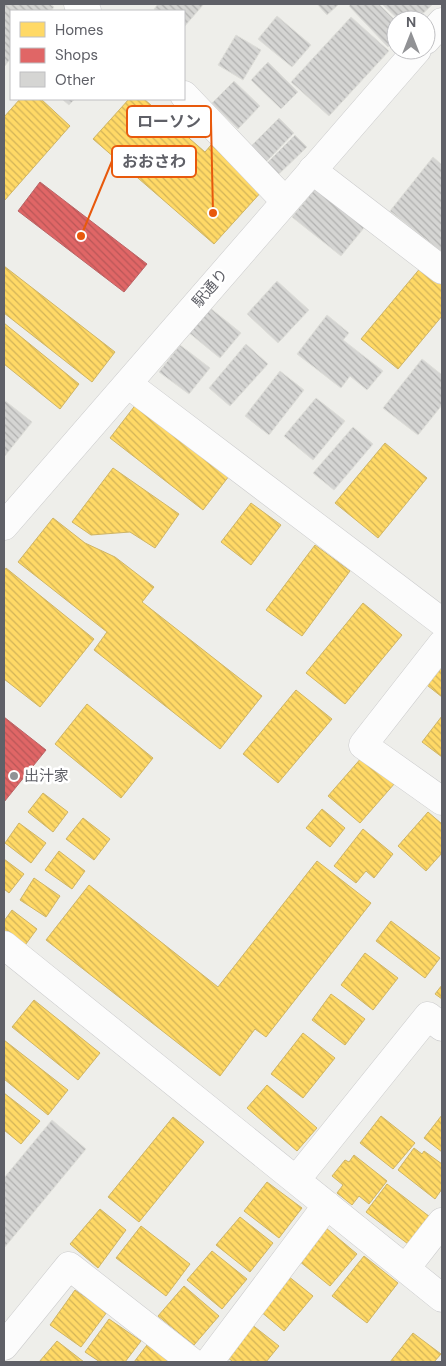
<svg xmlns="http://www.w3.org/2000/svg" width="446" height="1366" font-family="'DM Sans','Noto Sans JP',sans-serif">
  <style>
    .homes { fill: url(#homes-back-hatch); stroke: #cfb566 }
    .shops { fill: url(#shops-back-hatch); stroke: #b96466 }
    .building { fill: url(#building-back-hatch); stroke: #deded9 }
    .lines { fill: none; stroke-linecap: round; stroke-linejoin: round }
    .minor-casing { stroke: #cbcbcc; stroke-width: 29 }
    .tertiary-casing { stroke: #cbcbcc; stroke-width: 29 }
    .minor { stroke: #fcfcfc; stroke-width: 28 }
    .tertiary { stroke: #fcfcfc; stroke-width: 28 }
    .poi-dot { fill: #919295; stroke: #fff; stroke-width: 2 }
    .labels { text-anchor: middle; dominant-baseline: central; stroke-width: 5; stroke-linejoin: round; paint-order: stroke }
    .street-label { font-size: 15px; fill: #5f6067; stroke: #fff }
    .poi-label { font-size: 15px; fill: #5f6067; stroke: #fff; text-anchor: start }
    .leader { fill: none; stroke: #e8590c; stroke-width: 2 }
    .callout-dot { fill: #e8590c; stroke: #fff; stroke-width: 2 }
    .callout { fill: #fff; stroke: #e8590c; stroke-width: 2 }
    .callout-label { font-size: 16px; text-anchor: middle; font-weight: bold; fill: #5f6067 }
  </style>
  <defs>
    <pattern id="homes-back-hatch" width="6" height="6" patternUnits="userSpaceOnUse" patternTransform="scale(1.25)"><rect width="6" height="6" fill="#ffd966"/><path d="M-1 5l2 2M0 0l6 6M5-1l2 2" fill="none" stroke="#d2b358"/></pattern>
    <pattern id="shops-back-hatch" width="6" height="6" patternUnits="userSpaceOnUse" patternTransform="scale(1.25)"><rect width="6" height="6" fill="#e06666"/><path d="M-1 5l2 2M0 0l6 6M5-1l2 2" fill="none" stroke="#b95758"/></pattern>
    <pattern id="building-back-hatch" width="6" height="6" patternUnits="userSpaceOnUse" patternTransform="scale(1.25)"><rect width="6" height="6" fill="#d5d5d3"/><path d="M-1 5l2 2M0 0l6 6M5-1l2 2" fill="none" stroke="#b0b0af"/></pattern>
  </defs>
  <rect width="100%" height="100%" fill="#eeeeea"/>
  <path class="homes" d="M20 99H41L70 126 4 201V117Z
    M129 99H144L205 152 211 145 263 190 214 244 93 139Z
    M4 266 115 352 92 382 4 313Z
    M422 266 442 282V316L398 369 361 339Z
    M4 323 79 384 60 409 4 364Z
    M137 403 229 476 203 510 110 438Z
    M385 443 427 478 378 538 335 503Z
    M113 468 179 514 155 548 130 532 91 535 72 522Z
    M251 503 281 525 251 565 221 542Z
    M53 518 85 543 115 557 154 587 142 602 262 696 220 749 94 650 107 632 18 562Z
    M315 545 350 571 302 636 266 610Z
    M6 568 94 639 40 707 4 679V571Z
    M363 603 402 635 345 704 306 673Z
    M442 657V697L423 682Z
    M296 690 332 719 278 783 243 754Z
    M87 704 153 758 121 798 55 744Z
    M442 716V757L422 742Z
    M363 756 395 783 360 823 328 796Z
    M43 793 68 812 53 832 28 812Z
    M322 809 345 828 330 847 306 828Z
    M428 812 442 824V853L426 871 398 846Z
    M83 818 110 839 94 860 66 839Z
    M19 823 46 843 31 863 5 843Z
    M363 829 393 854 374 878 366 871 356 883 334 866Z
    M59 851 85 871 72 889 45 870Z
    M4 859 24 874 9 893 4 889Z
    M317 861 371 903 266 1037 255 1029 220 1076 46 940 89 885 218 987Z
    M34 878 60 896 46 917 20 900Z
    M12 910 37 929 23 948 4 933V921Z
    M391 921 440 958 425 978 376 941Z
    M365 953 398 978 373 1010 341 985Z
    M442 985V999L435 994Z
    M331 994 365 1019 345 1045 312 1020Z
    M34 1000 100 1053 78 1080 12 1027Z
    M303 1033 335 1058 303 1098 271 1074Z
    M4 1040 68 1090 48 1115 4 1079Z
    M267 1085 317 1128 297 1151 247 1108Z
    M4 1093 40 1121 21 1144 4 1130Z
    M442 1115V1152L424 1138Z
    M381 1116 415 1143 393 1169 360 1143Z
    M173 1117 204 1142 139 1222 108 1197Z
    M414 1148 422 1154 424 1151 442 1164V1189L435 1199 398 1170Z
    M354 1155 387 1181 369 1204 359 1196 352 1205 337 1193 343 1185 332 1176 345 1160 349 1162Z
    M267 1182 302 1208 279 1238 244 1211Z
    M387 1184 434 1220 412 1247 366 1212Z
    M100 1209 126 1230 98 1268 70 1244Z
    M240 1217 273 1243 250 1272 216 1245Z
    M141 1226 190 1264 166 1296 116 1258Z
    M326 1228 357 1254 330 1286 299 1261Z
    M212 1251 247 1279 222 1309 187 1280Z
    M364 1256 398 1283 367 1323 332 1296Z
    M288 1276 313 1296 284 1331 260 1311Z
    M184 1286 219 1316 194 1345 158 1316Z
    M75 1290 107 1312 81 1347 50 1325Z
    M109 1319 141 1341 125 1362H100L85 1352Z
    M251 1324 279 1346 266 1362H233L226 1356Z
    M413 1333 441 1354 434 1362H390Z
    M57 1341 84 1362H39Z
    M147 1345 170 1362H134Z"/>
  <path class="shops" d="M40 182 147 264 124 292 18 211Z
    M4 717 46 750 4 802Z"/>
  <path class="building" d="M4 4H50L54 7 51 11H11V58L4 67Z
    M158 4H202L203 5 184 27V11H157L154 9Z
    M317 4H339L327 15Z
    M351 4H379L396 21V40L388 47 349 6Z
    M382 4H433L416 20H399Z
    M277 16 311 45 292 67 258 39Z
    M351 17 389 51 329 116 291 82Z
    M236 35 261 50 243 80 218 65Z
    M268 62 298 92 281 109 251 80Z
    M234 81 260 106 238 129 212 103Z
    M62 99H75L69 105Z
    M279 118 294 133 265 163 250 147Z
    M295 135 307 147 278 175 266 164Z
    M433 157 442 165V252L390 211Z
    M319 184 368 223 341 256 292 217Z
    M277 281 309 310 278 343 247 314Z
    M209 307 241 333 220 358 188 332Z
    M327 315 349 333 343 340 383 371 367 390 350 376 341 388 297 354Z
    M246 344 268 364 230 406 209 388Z
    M180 345 210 368 189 394 159 372Z
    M422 359 442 375V405L418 435 383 408Z
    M280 371 304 390 269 435 245 416Z
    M316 398 345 421 313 460 284 436Z
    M4 400 32 422 4 457Z
    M353 427 373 444 334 490 313 473Z
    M52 1120 86 1149 4 1248V1178Z"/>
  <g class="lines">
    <g class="minor-casing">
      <path id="minor" d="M78 4 87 11
        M184 95 285 201
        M312 170 442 270
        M128 384 442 622
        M442 644 363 745 442 801
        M4 945 442 1298
        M296 1180 428 1016 442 1027
        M406 1268 442 1222
        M4 1346 69 1266 192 1362
        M209 1362 327 1205"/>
    </g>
    <g class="tertiary-casing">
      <path id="tertiary" d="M426 40 442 22
        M4 526 417 50"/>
    </g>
    <use href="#minor" class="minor"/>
    <use href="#tertiary" class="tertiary"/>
  </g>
  <circle class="poi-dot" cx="14" cy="776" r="5"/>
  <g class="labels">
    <g class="street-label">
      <text transform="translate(210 288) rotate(-49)">駅通り</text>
    </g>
    <g class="poi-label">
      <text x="24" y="776">出汁家</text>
    </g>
  </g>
  <path class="leader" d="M213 213L211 121M81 236L112 161"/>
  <g class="callout-dot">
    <circle cx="213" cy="213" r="5"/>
    <circle cx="81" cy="236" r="5"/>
  </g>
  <g class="callout">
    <rect x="127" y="106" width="84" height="31" rx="5"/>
    <rect x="112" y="146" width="84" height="31" rx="5"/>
  </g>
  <g class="callout-label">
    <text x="169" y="127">ローソン</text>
    <text x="154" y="167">おおさわ</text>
  </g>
  <rect width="446" height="1366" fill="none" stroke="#5f6067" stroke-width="10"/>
  <rect x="10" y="10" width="175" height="90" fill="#ffffff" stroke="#bfbfc2"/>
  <rect x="20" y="22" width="25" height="15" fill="#ffd966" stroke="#bfbfc2"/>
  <text x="55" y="35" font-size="15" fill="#5f6067">Homes</text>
  <rect x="20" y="48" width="25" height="15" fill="#e06666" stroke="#bfbfc2"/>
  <text x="55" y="60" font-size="15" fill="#5f6067">Shops</text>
  <rect x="20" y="72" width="25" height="15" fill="#d5d5d3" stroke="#bfbfc2"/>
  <text x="55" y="85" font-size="15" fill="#5f6067">Other</text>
  <g transform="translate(411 35)"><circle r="24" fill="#ffffff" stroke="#bfbfc2"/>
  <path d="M0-4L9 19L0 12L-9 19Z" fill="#919295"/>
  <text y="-8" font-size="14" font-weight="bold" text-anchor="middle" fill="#5f6067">N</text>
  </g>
</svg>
